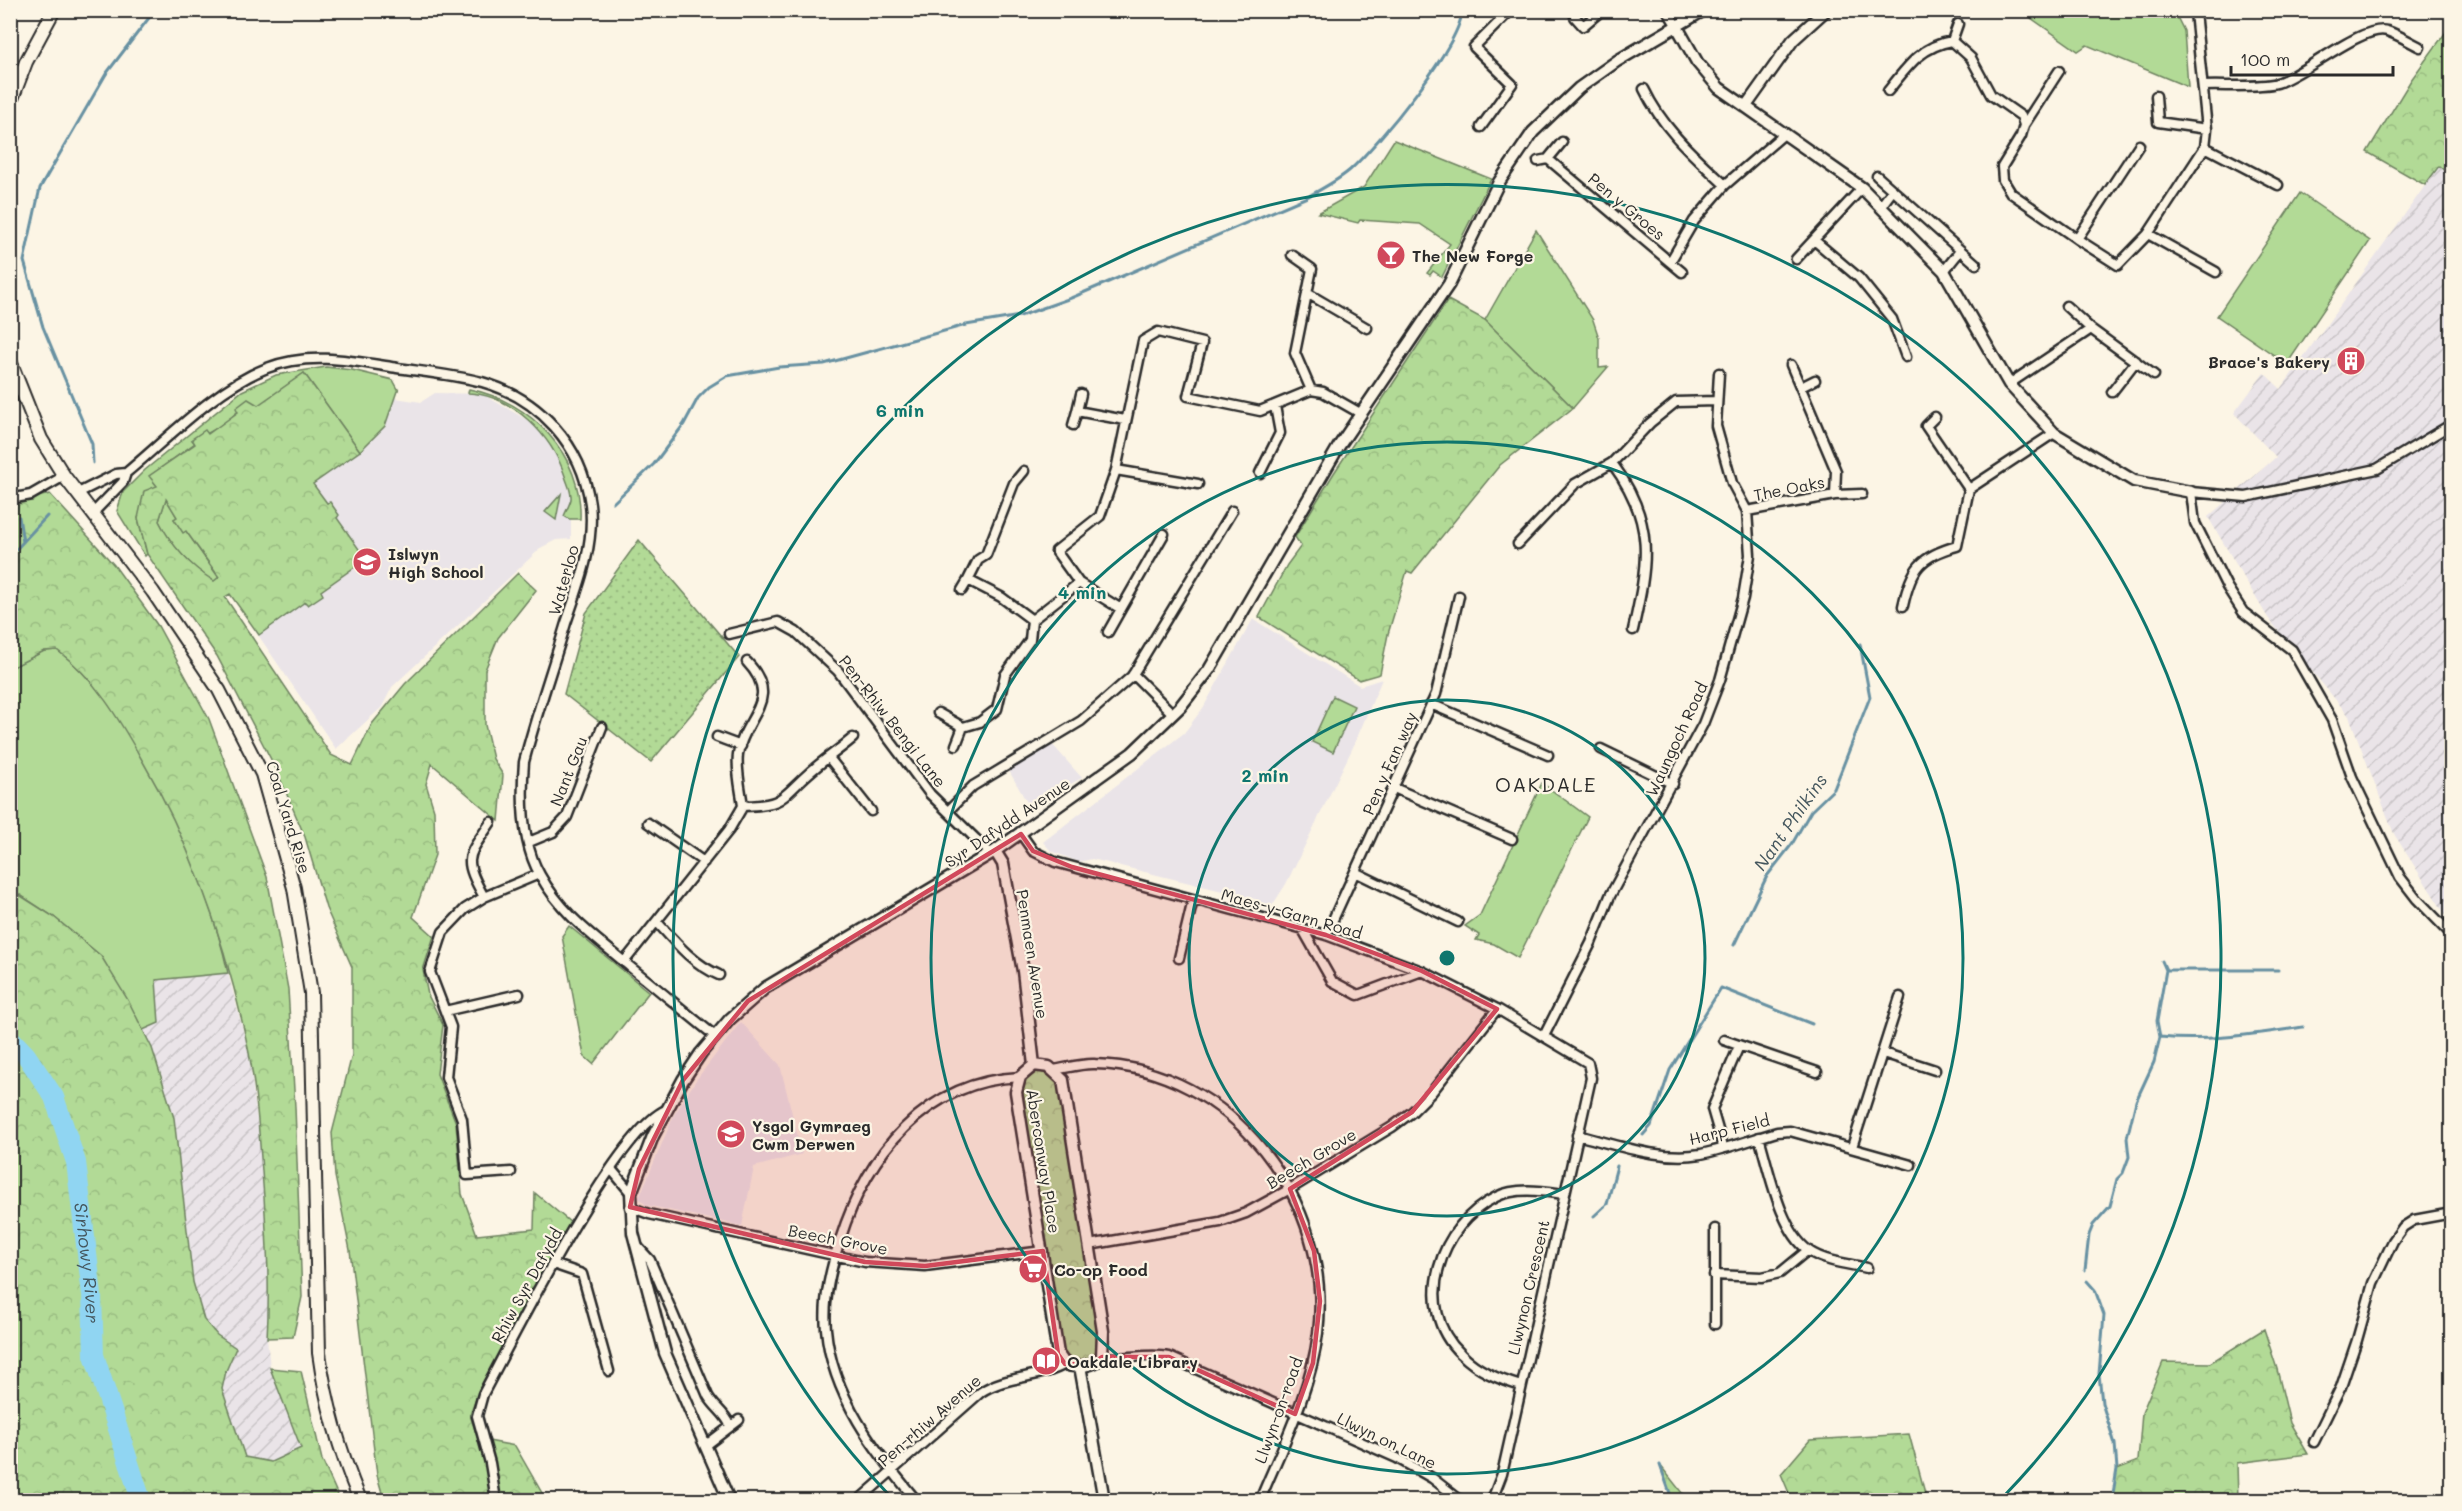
<svg xmlns="http://www.w3.org/2000/svg" width="2462" height="1511" font-family="Mali,sans-serif">
  <style>
    .built { fill: #eae4e8 }
    .industrial { fill: url(#industrial-furrows) }
    .grass { fill: #b2da96; stroke: #6e8260; stroke-width: 1.5 }
    .forest { fill: url(#forest-crowns); stroke: #6e8260; stroke-width: 1.5; fill-rule: evenodd }
    .garden { fill: url(#garden-dots); stroke: #6e8260; stroke-width: 1.5 }
    .lines { fill: none; stroke-linecap: round; stroke-linejoin: round }
    .stream { stroke: #6891a2; stroke-width: 3 }
    .river { stroke: #90d5f2; stroke-width: 20 }
    .minor-casing { stroke: #2b2b2b; stroke-width: 13 }
    .tertiary-casing { stroke: #2b2b2b; stroke-width: 15 }
    .secondary-casing { stroke: #2b2b2b; stroke-width: 16 }
    .minor { stroke: #fcf5e5; stroke-width: 8 }
    .tertiary { stroke: #fcf5e5; stroke-width: 10 }
    .secondary { stroke: #fcf5e5; stroke-width: 12 }
    .marked { fill: #d1495b; fill-opacity: 0.2; stroke: #d1495b; stroke-width: 4.5; stroke-linejoin: round }
    .ring { fill: none; stroke: #0f766e; stroke-width: 3 }
    .labels { text-anchor: middle; dominant-baseline: central; stroke-width: 4.5; stroke-linejoin: round; paint-order: stroke }
    .street-label { font-size: 16px; fill: #2b2b2b; stroke: #fcf5e5 }
    .poi-label { font-size: 16px; font-weight: bold; fill: #2b2b2b; stroke: #fcf5e5; text-anchor: start }
    .water-label { font-size: 18px; font-style: italic; fill: #44565d; stroke: #fcf5e5 }
    .quarter-label { font-size: 20px; letter-spacing: 1.5px; fill: #2b2b2b; stroke: #fcf5e5 }
    .centre { fill: #0f766e; stroke: #fcf5e5; stroke-width: 3 }
    .ring-label { font-size: 18px; text-anchor: middle; font-weight: bold; fill: #0f766e; stroke: #fcf5e5; stroke-width: 4.5; stroke-linejoin: round; paint-order: stroke }
  </style>
  <defs>
    <pattern id="industrial-furrows" width="10" height="10" patternUnits="userSpaceOnUse" patternTransform="scale(1.5)"><rect width="10" height="10" fill="#eae4e8"/><path d="M-1 1l2-2M0 10L10 0M9 11l2-2" fill="none" stroke="#c9c4c7"/></pattern>
    <pattern id="forest-crowns" width="20" height="18" patternUnits="userSpaceOnUse" patternTransform="scale(1.5)"><rect width="20" height="18" fill="#b2da96"/><path d="M2 6a3 3 0 1 1 6 0M12 15a3 3 0 1 1 6 0" fill="none" stroke="#99bb81"/></pattern>
    <pattern id="garden-dots" width="8" height="8" patternUnits="userSpaceOnUse" patternTransform="scale(1.5)"><rect width="8" height="8" fill="#b2da96"/><path d="M2 2h.1M6 6h.1" fill="none" stroke="#99bb81" stroke-width="1.8" stroke-linecap="round"/></pattern>
  </defs>
  <rect width="100%" height="100%" fill="#fcf5e5"/>
  <filter id="ink" filterUnits="userSpaceOnUse"><feTurbulence type="fractalNoise" baseFrequency=".0167" numOctaves="2"/><feDisplacementMap in="SourceGraphic" scale="12" xChannelSelector="R" yChannelSelector="G"/><feConvolveMatrix kernelMatrix="1 2 1 2 8 2 1 2 1" color-interpolation-filters="sRGB"/></filter>
  <g filter="url(#ink)">
    <path class="built" d="M397 391 395 398 421 402 435 393 482 394 529 421 547 439 560 461 571 497V539L556 540 542 547 392 687 382 707 336 749 230 594 225 597 195 444Z
      M1253 619 1360 686 1382 679 1354 745 1286 884 1268 912 1255 899 1092 859 1079 862 1051 851 1043 842 1184 733 1203 708Z
      M1051 743 1082 778 1029 806 1008 769Z
      M741 1022 780 1065 802 1154 754 1167 742 1226 646 1205 639 1198 674 1115 696 1080Z"/>
    <path class="industrial" d="M2439 166 2452 176V906L2447 917 2394 834 2349 716 2268 618 2208 517 2276 457 2234 413 2264 373 2281 389Z
      M228 973 249 1053 260 1145 270 1287 267 1338 270 1368 302 1448 271 1462 245 1457 222 1389 226 1371 236 1348 217 1335 204 1320 193 1282 188 1233 152 1048 143 1030 159 1022 156 980Z"/>
    <path class="grass" d="M2021 11H2174L2184 31 2188 87 2087 45 2078 51Z
      M1394 140 1491 179 1442 277 1433 271 1430 275 1427 273 1450 244 1420 224 1360 220 1358 223 1318 213 1364 187Z
      M2300 193 2370 241 2287 364 2217 316Z
      M1536 230 1593 320 1599 338V368L1608 367 1573 408 1485 320Z
      M326 367 352 370 393 380 399 391H397L385 426 360 451 304 373 258 406 248 400C234 418 214 432 192 440L195 443 150 476 157 486 138 518 147 554 145 556 117 511 123 492 145 470 242 391 276 375Z
      M469 389C531 401 583 455 580 519H569L564 516C566 511 570 504 571 499 572 492 567 483 565 476 552 436 513 395 468 393Z
      M561 494 556 520 545 512Z
      M166 498 177 517 174 519 183 532 186 531 219 578 214 582C190 566 172 547 159 521Z
      M57 650C137 710 207 876 228 973L156 980 159 1023 143 1030 101 956 54 917 11 889 10 668 44 651Z
      M1333 696 1354 706 1333 752 1312 742Z
      M1542 783 1588 817 1518 958 1494 944 1476 940 1479 935 1465 926 1480 915Z
      M569 926 649 992 593 1064 584 1056 562 936Z"/>
    <path class="forest" d="M2451 25V176L2439 166 2425 185 2367 152 2411 80Z
      M1448 300 1485 320 1573 408 1500 465 1412 573 1407 571 1388 634 1380 674 1359 680 1259 617 1287 565 1301 546 1295 537 1334 473Z
      M304 373 360 451 313 484 327 503 330 502 339 515 337 518 366 559 321 591 323 595 308 605 305 602 259 635 230 594 225 597 331 755 352 765 372 724 405 684 518 573 536 590 498 638 485 670V725L493 759 503 775 499 821 432 764 426 784 434 810 435 855 413 917 434 936 423 970 428 995 443 1025 437 1074 456 1123 462 1194 477 1235 534 1229 535 1193 571 1223 480 1388 470 1415 478 1439 515 1446 546 1500H384L377 1475 350 1250 335 1176 332 1133 352 1055V967L326 908 305 837 276 769 217 656 147 554 138 518 144 491 157 486 149 476 195 444 192 439 205 430 208 434 238 412 236 408 248 399 258 405ZM166 499 177 517 174 519 183 533 186 531 219 577 214 581C190 566 172 547 159 521Z
      M50 494 114 565 158 626 209 719 267 877 288 989 295 1107 302 1297 293 1337 267 1338C270 1290 267 1244 264 1197 260 1149 258 1100 249 1053 228 950 195 851 142 760 119 719 95 678 57 650L44 651 11 668V503Z
      M10 889 54 917 101 956 128 1000 152 1048 174 1118 193 1282 204 1320 217 1335 236 1348 226 1371 222 1389 245 1457 271 1462 301 1448 270 1368 301 1371 322 1460 340 1500H11Z
      M1039 1071 1053 1077 1060 1086 1099 1342 1094 1355 1077 1362 1064 1354 1060 1342 1022 1091 1024 1081Z
      M2264 1329 2277 1369 2290 1423 2308 1454 2237 1463 2238 1500H2112L2117 1469 2138 1461 2142 1413 2163 1362 2210 1363Z
      M1909 1434 1925 1493 1918 1500H1792L1781 1474 1810 1440Z
      M1660 1465 1682 1493 1696 1500 1672 1499Z"/>
    <path class="garden" d="M639 540 739 657 651 762 564 694 586 613Z"/>
    <g class="lines">
      <path class="stream" d="M93 463 92 444 43 327 24 261 40 188 106 74 155 10
        M613 503 654 464 684 424 698 398 709 387 727 376 779 367 824 364 966 325 1020 316 1071 298 1307 197C1322 189 1337 181 1350 170 1376 147 1462 44 1462 10
        M19 517 23 542
        M10 556 47 516
        M1734 945 1767 876 1792 844 1811 811 1834 789 1870 697 1860 644
        M2166 970H2278
        M2160 1037C2208 1042 2255 1034 2303 1027
        M1643 1135 1651 1126 1670 1070 1721 988 1812 1024
        M1594 1216 1607 1204 1617 1166
        M2085 1270 2089 1235 2093 1225 2110 1206 2117 1179 2123 1173 2129 1157 2127 1138 2136 1101 2154 1062 2160 1037 2157 1021 2166 970 2162 961
        M2087 1281 2095 1290 2104 1315 2099 1374 2102 1403 2115 1444 2117 1469 2112 1500
        M1660 1465 1672 1499 1682 1500"/>
      <path class="river" id="s1" d="M10 1038 26 1055 54 1097 76 1162 92 1295 94 1355 141 1500"/>
      <g class="minor-casing">
        <path id="minor" d="M1667 10 1676 25
          M1575 17 1583 26 1602 10
          M1952 41 1958 24
          M2059 71 2024 125 2021 136 2002 167 2003 180 2011 193 2077 239 2139 145
          M2203 86C2224 85 2258 88 2277 83 2305 74 2363 24 2387 31 2399 35 2410 42 2420 47
          M1644 89C1663 129 1693 155 1725 185
          M1888 91C1907 67 1921 46 1952 41L1971 58 1991 95 2021 116 2024 125
          M2156 96 2158 122 2207 129
          M1481 127 1512 84 1474 47 1511 10
          M1562 142 1548 159 1670 262 1694 221 1725 185 1785 133
          M2205 147 2278 185
          M1538 161 1548 159
          M1877 176 1976 264
          M1881 206 1893 190
          M2148 234 2216 272
          M2077 239 2118 265 2148 234 2205 147 2207 129 2195 12 2193 10
          M1814 240 1859 278 1892 319 1906 357
          M1292 255 1312 269 1295 353 1311 390
          M1796 259 1862 188
          M1670 262 1682 272
          M1944 271 1960 251
          M1307 293 1367 328
          M2066 306 2091 329
          M2009 384 2091 329 2154 375
          M1801 387 1815 380
          M2112 392 2136 361
          M1077 411 1081 394
          M1935 417 1926 426 1969 489
          M2452 424 2377 469 2246 497 2191 492 2195 523 2227 587 2243 612 2292 650 2332 720 2352 777 2400 877 2417 899 2452 935
          M1073 425 1077 411 1125 420
          M1612 463C1656 522 1648 563 1633 630
          M1116 470 1198 484
          M1260 473 1280 433 1275 406
          M78 493 116 474 126 473
          M1835 495 1862 494
          M10 499 31 495 64 476
          M1747 511 1835 495 1836 471 1791 365
          M94 512 123 482 126 473C168 438 216 388 267 368 309 351 354 361 397 368 425 372 455 375 482 382 539 398 582 445 590 504 595 545 579 585 566 623 552 670 536 715 524 762 521 798 521 842 540 875 562 915 595 937 629 966 658 989 686 1013 715 1036
          M1518 544 1575 484 1612 463 1650 423 1676 402 1716 401
          M968 580 978 560 986 555 1014 483 1024 471
          M1079 583 1121 609 1164 534
          M962 590 968 580 1001 597 1032 620
          M1903 606C1911 569 1920 556 1957 546L1969 489 2054 433
          M1032 620 1079 583 1056 551 1100 516 1116 470 1143 341 1158 332 1202 343 1188 396 1260 411 1311 390 1323 392 1360 413
          M1108 632 1121 609
          M729 634 778 622 796 632 838 671 930 794 991 854
          M1133 674 1173 714
          M1431 704 1548 755
          M938 713 963 727 980 722 997 709 1005 675 1030 640 1032 620
          M717 737 741 746
          M956 745 963 727
          M1601 749 1673 784
          M829 758 871 811
          M1394 788 1512 839
          M743 806C741 790 736 771 738 754 744 716 783 700 747 662
          M949 810 973 786 1081 721 1132 676 1232 511
          M648 823 704 862
          M1021 834 1033 851 1055 862 1326 935 1422 971 1499 1010 1588 1063 1591 1078 1502 1474 1492 1500
          M529 842 553 832 567 817 602 727
          M1355 872 1458 922
          M484 897C462 857 467 858 491 822
          M657 922C675 942 693 964 719 975
          M1302 928 1332 981 1358 995 1422 971
          M1326 935 1436 694 1459 596
          M1179 958 1193 900
          M624 962 729 830 743 806C784 805 780 799 808 774 822 761 839 750 853 738
          M445 1011 519 994
          M1544 1036 1591 943 1610 896 1703 724 1720 680 1743 598 1750 555 1747 511 1732 483 1716 426 1719 373
          M1724 1040 1817 1072
          M1883 1053 1935 1070
          M1054 1070C1067 1068 1082 1063 1095 1064 1231 1067 1334 1202 1318 1333 1311 1391 1282 1447 1260 1500
          M1577 1135C1617 1145 1660 1161 1701 1154 1726 1149 1753 1139 1777 1132L1790 1131 1911 1165
          M1759 1137C1769 1169 1780 1231 1809 1251 1825 1262 1849 1264 1867 1268
          M1723 1147 1712 1109 1739 1046
          M1852 1147 1900 997
          M611 1169 631 1193
          M511 1172 467 1175 462 1119 446 1077 451 1027 430 972 443 932 465 909 484 897 539 874
          M630 1207 649 1214 865 1262 925 1266 1043 1251
          M636 1245 650 1260 708 1396C715 1408 725 1413 730 1425
          M1089 1245 1220 1222 1246 1213 1290 1189 1392 1127 1412 1112 1431 1093 1497 1009
          M553 1264 582 1274 609 1371
          M1714 1275 1762 1277 1780 1273 1808 1250
          M1715 1324V1229
          M1102 1357C1124 1361 1146 1352 1169 1357L1397 1458 1432 1478 1460 1500
          M1521 1386C1498 1379 1478 1371 1461 1354 1411 1307 1440 1224 1496 1197 1516 1187 1542 1191 1564 1194
          M2314 1442 2341 1387 2357 1340 2373 1283 2393 1241 2403 1227 2414 1220 2452 1213
          M705 1446 739 1420
          M496 1500 490 1463 477 1416 483 1394C513 1338 616 1130 666 1110
          M859 1500 981 1392C1007 1375 1039 1379 1065 1364
          M916 1500C875 1451 832 1396 826 1329 823 1299 831 1268 840 1240 867 1154 925 1081 1020 1077"/>
      </g>
      <g class="tertiary-casing">
        <path id="tertiary" d="M1676 25 1697 62 1719 88 1862 188 1944 271 2009 384 2054 433 2134 481 2191 492
          M1746 106 1793 40 1826 10
          M995 851 1003 864 1023 971 1034 1065
          M1034 1065 1049 1067 1063 1080 1103 1331 1102 1357C1093 1366 1077 1369 1065 1364L1058 1354 1016 1092 1020 1077Z
          M1080 1366 1104 1500
          M729 1500 665 1353 633 1233 631 1193 653 1136 683 1080 701 1053 730 1019 765 988 995 851 1132 753 1180 707 1209 670 1339 446 1449 284 1499 182 1533 132 1579 88 1617 61 1704 10"/>
      </g>
      <g class="secondary-casing">
        <path id="secondary" d="M10 104 26 62 54 10
          M10 361 41 439 64 476 153 592 219 690 262 774 294 888 311 993 319 1353C326 1405 340 1452 360 1500"/>
      </g>
      <use href="#minor" class="minor"/>
      <use href="#tertiary" class="tertiary"/>
      <use href="#secondary" class="secondary"/>
    </g>
  </g>
  <path class="marked" d="M1021 834 1033 851 1072 867 1326 935 1422 971 1497 1009 1412 1112 1290 1189 1314 1251 1320 1301 1313 1363 1295 1414 1169 1357H1102L1092 1364H1065L1058 1354 1043 1251 925 1266 865 1262 630 1207 639 1169 683 1080 748 1001Z"/>
  <g class="ring">
    <circle cx="1447" cy="958" r="258"/>
    <circle cx="1447" cy="958" r="516"/>
    <path d="M890 1496A774 774 0 1 1 2004 1496"/>
  </g>
  <defs>
    <g id="bar-disc" transform="scale(1.5)"><circle r="9.5" fill="#d1495b" stroke="#fcf5e5"/><path d="M-6-5H6L.8 .8V4.5H3.5V6h-7V4.5H-.8V.8Z" fill="#fff"/></g>
    <g id="building-disc" transform="scale(1.5)"><circle r="9.5" fill="#d1495b" stroke="#fcf5e5"/><path d="M-4-6H4V6H1V3H-1V6H-4ZM-2.5-4.3h1.7v1.8h-1.7ZM.8-4.3h1.7v1.8H.8ZM-2.5-1h1.7V.8h-1.7ZM.8-1h1.7V.8H.8Z" fill="#fff"/></g>
    <g id="school-disc" transform="scale(1.5)"><circle r="9.5" fill="#d1495b" stroke="#fcf5e5"/><path d="M0-5L7-2L0 1L-7-2ZM-4 1L0 2.5L4 1V4Q0 6-4 4Z" fill="#fff"/></g>
    <g id="supermarket-disc" transform="scale(1.5)"><circle r="9.5" fill="#d1495b" stroke="#fcf5e5"/><path d="M-6-5.5h2.5l.6 2H6L4.5 2H-2.5L-4.4-4H-6ZM-1.5 3.2a1.3 1.3 0 1 0 .1 0ZM3 3.2a1.3 1.3 0 1 0 .1 0Z" fill="#fff"/></g>
    <g id="library-disc" transform="scale(1.5)"><circle r="9.5" fill="#d1495b" stroke="#fcf5e5"/><path d="M-6-4Q-3-5.5-.7-3.5V5Q-3 3-6 4ZM6-4Q3-5.5 .7-3.5V5Q3 3 6 4Z" fill="#fff"/></g>
  </defs>
  <g fill-rule="evenodd">
    <use href="#bar-disc" x="1391" y="255"/>
    <use href="#building-disc" x="2351" y="361"/>
    <use href="#school-disc" x="367" y="562"/>
    <use href="#school-disc" x="731" y="1134"/>
    <use href="#supermarket-disc" x="1033" y="1269"/>
    <use href="#library-disc" x="1046" y="1361"/>
  </g>
  <g class="labels">
    <g class="street-label">
      <text transform="translate(1627 206) rotate(40)">Pen y Groes</text>
      <text transform="translate(1789 488) rotate(-11)">The Oaks</text>
      <text transform="translate(563 580) rotate(-74)">Waterloo</text>
      <text transform="translate(893 721) rotate(52)">Pen-Rhiw Bengi Lane</text>
      <text transform="translate(1676 739) rotate(-65)">Waungoch Road</text>
      <text transform="translate(1389 763) rotate(-66)">Pen y Fan way</text>
      <text transform="translate(568 771) rotate(-68)">Nant Gau</text>
      <text transform="translate(289 817) rotate(73)">Coal Yard Rise</text>
      <text transform="translate(1007 822) rotate(-34)">Syr Dafydd Avenue</text>
      <text transform="translate(1292 913) rotate(16)">Maes-y-Garn Road</text>
      <text transform="translate(1033 954) rotate(81)">Penmaen Avenue</text>
      <text transform="translate(1729 1129) rotate(-14)">Harp Field</text>
      <text transform="translate(1311 1158) rotate(-31)">Beech Grove</text>
      <text transform="translate(1044 1161) rotate(81)">Aberconway Place</text>
      <text transform="translate(838 1239) rotate(11)">Beech Grove</text>
      <text transform="translate(526 1285) rotate(-61)">Rhiw Syr Dafydd</text>
      <text transform="translate(1528 1287) rotate(-77)">Llwynon Crescent</text>
      <text transform="translate(1278 1410) rotate(-70)">Llwyn-on-road</text>
      <text transform="translate(929 1420) rotate(-41)">Pen-rhiw Avenue</text>
      <text transform="translate(1387 1440) rotate(26)">Llwyn on Lane</text>
    </g>
    <g class="poi-label">
      <text x="1412" y="255">The New Forge</text>
      <text x="2330" y="361" text-anchor="end">Brace's Bakery</text>
      <text x="388" y="553">Islwyn<tspan x="388" dy="18">High School</tspan></text>
      <text x="752" y="1125">Ysgol Gymraeg<tspan x="752" dy="18">Cwm Derwen</tspan></text>
      <text x="1054" y="1269">Co-op Food</text>
      <text x="1067" y="1361">Oakdale Library</text>
    </g>
    <g class="water-label">
      <text transform="translate(1790 822) rotate(-55)">Nant Philkins</text>
      <text stroke="none"><textPath href="#s1" startOffset="244">Sirhowy River</textPath></text>
    </g>
    <g class="quarter-label">
      <text x="1546" y="784">OAKDALE</text>
    </g>
  </g>
  <circle cx="1447" cy="958" r="9" class="centre"/>
  <g class="ring-label">
    <text x="900" y="417">6 min</text>
    <text x="1082" y="599">4 min</text>
    <text x="1265" y="782">2 min</text>
  </g>
  <rect width="2462" height="1511" fill="none" stroke="#fcf5e5" stroke-width="36"/>
  <rect x="18" y="18" width="2426" height="1475" fill="none" stroke="#2b2b2b" stroke-width="2" filter="url(#ink)"/>
  <path d="M2231 66v9h162v-9" fill="none" stroke="#2b2b2b" stroke-width="3"/>
  <text x="2240" y="66" font-size="18" fill="#2b2b2b" stroke="#fcf5e5" stroke-width="4.5" paint-order="stroke">100 m</text>
</svg>
